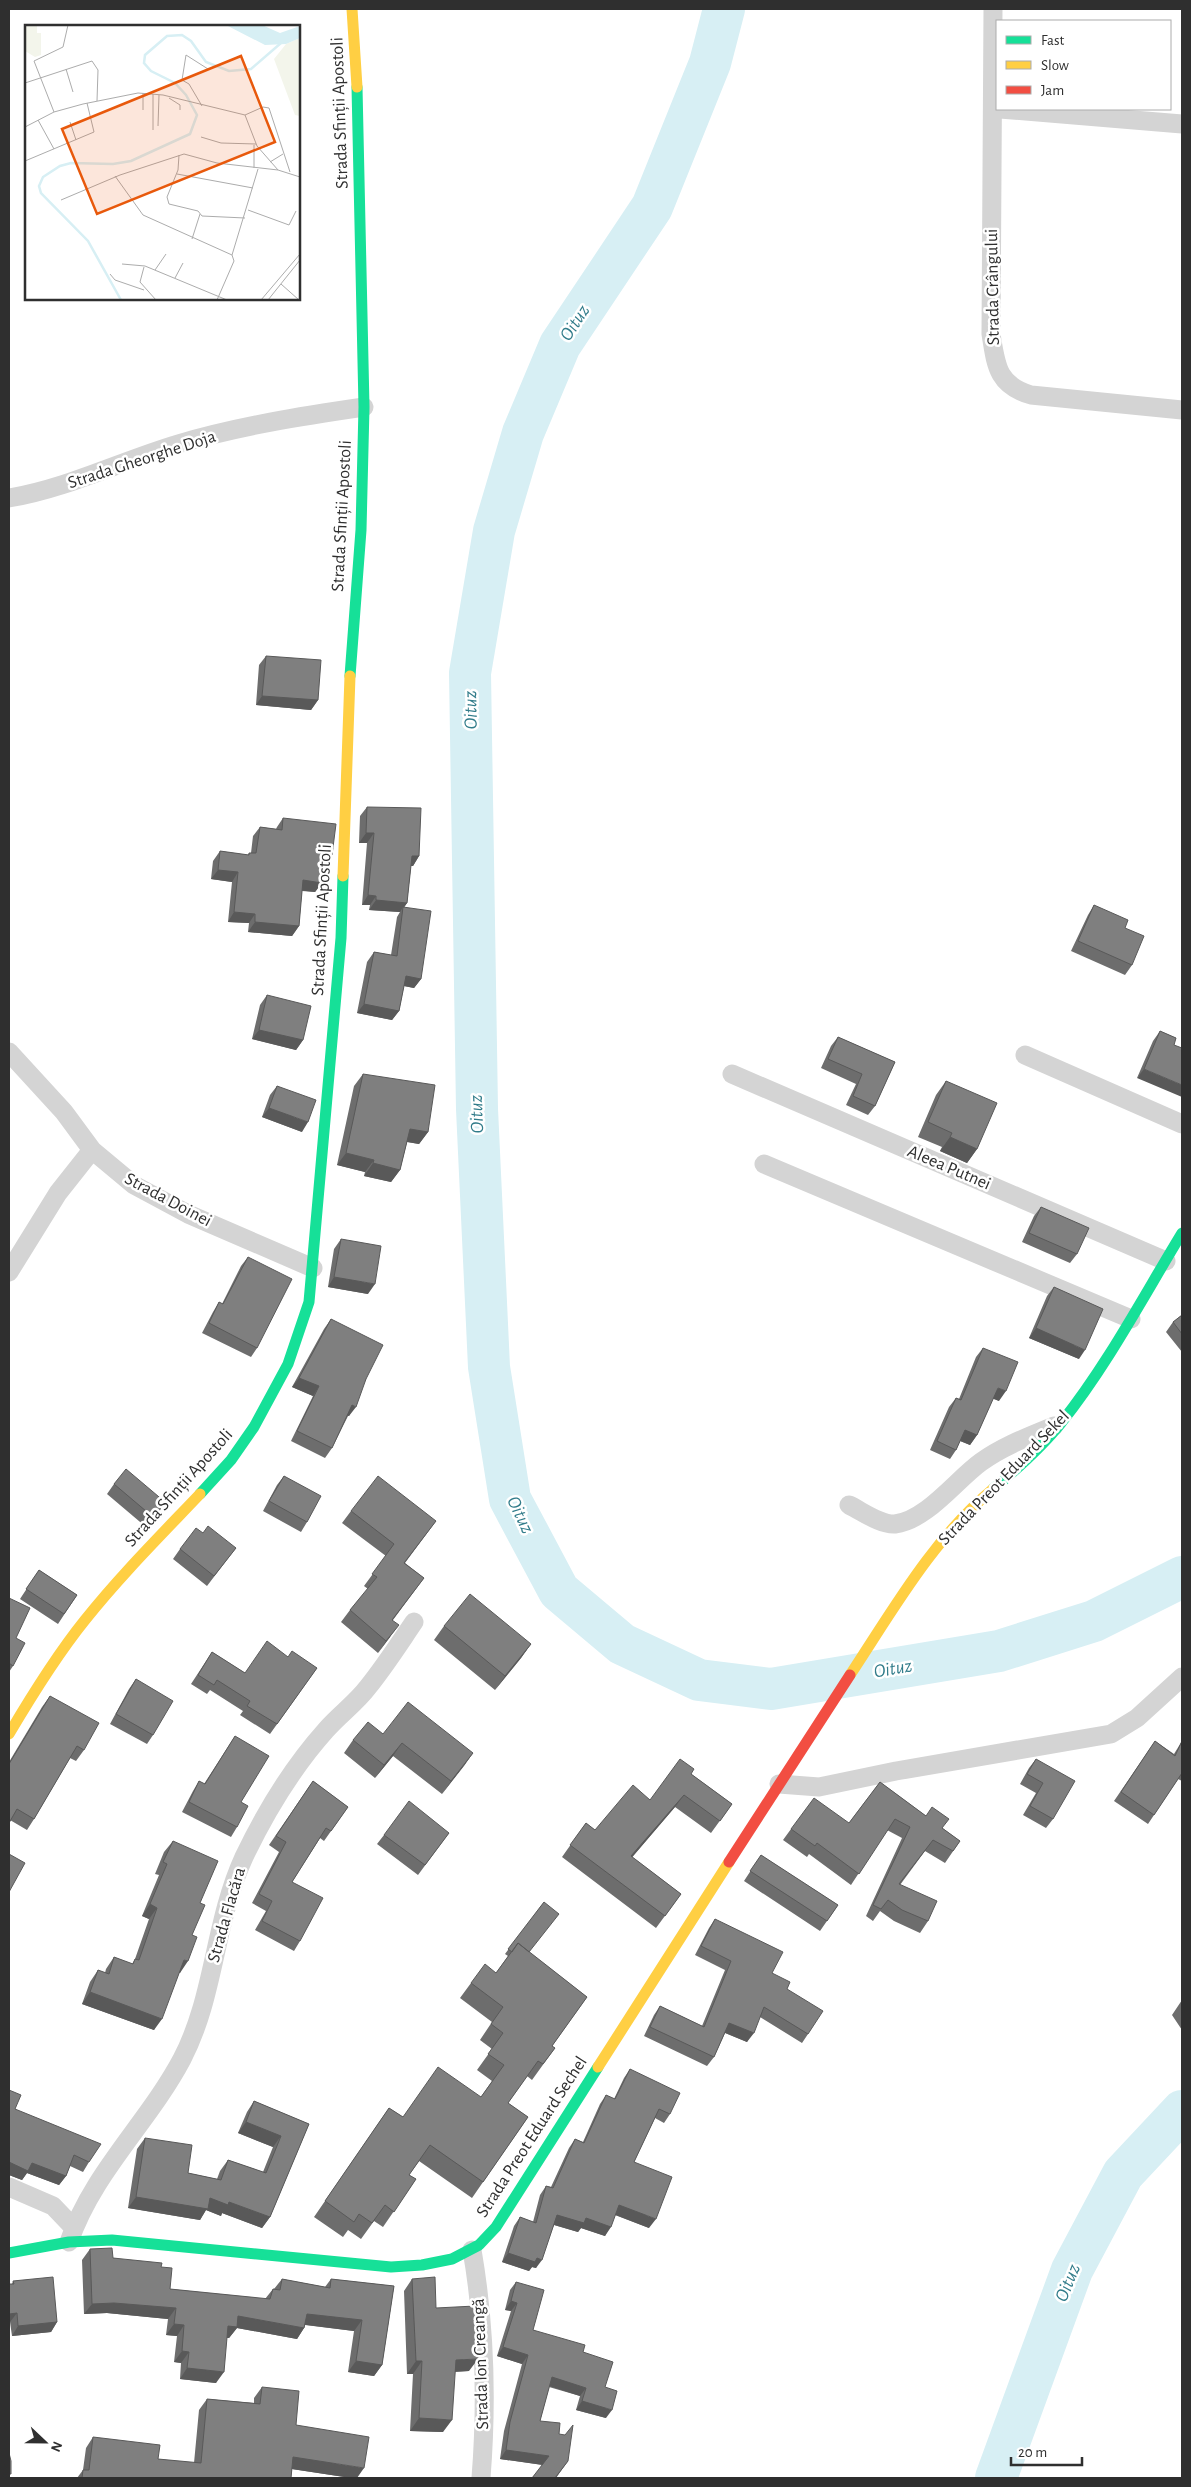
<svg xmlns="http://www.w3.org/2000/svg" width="1191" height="2487" font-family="'Alegreya Sans',sans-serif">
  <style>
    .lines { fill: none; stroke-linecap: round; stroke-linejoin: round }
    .river { stroke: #d7eff4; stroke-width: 42 }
    .street { stroke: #d4d4d4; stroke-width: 19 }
    .fast { stroke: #16e098; stroke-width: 11 }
    .slow { stroke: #ffcf43; stroke-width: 11 }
    .jam { stroke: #f24e42; stroke-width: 11 }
    .wall { fill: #6d6d6d }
    .shaded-wall { fill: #595959 }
    .building { fill: #7f7f7f; stroke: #595959 }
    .labels { text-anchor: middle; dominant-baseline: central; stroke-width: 5; stroke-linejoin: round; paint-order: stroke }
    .street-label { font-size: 18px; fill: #2f2f2f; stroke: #fff }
    .water-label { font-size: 19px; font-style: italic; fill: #317c8a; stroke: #fff }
    .inset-river { fill: none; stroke: #d7eff4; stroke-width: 2.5 }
    .inset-road { fill: none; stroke: #acacac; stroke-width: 1 }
    .view { fill: #e8590c; fill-opacity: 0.15; stroke: #e8590c; stroke-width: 2.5 }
    .inset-edge { fill: none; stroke: #2f2f2f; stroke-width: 2.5 }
  </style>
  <rect width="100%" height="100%" fill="#fff"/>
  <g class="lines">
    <path class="river" d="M724 9 710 63 652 207 560 345 523 433 494 531 470 673 477 1109 489 1367 510 1499 559 1591 622 1644 699 1680 771 1689 999 1651 1094 1621 1182 1577
      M996 2478 1072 2270 1123 2174 1182 2111"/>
    <path class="street" d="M993 9 991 334C996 365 997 385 1031 395L1182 410
      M1000 109 1182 124
      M9 498C68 488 121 461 178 444 239 426 302 416 364 407
      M9 1052 64 1112 92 1150 134 1185 188 1214 313 1268
      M1025 1055 1182 1124
      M732 1074 1166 1261
      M764 1164 1131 1319
      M9 1272 58 1193 92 1150
      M849 1505C862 1511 880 1525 895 1524 927 1520 956 1480 981 1462 1003 1446 1030 1436 1054 1426
      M779 1784 819 1787 896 1771 1111 1734 1137 1718 1182 1677
      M9 2187 53 2206 74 2228
      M69 2242C93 2172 148 2123 182 2059 215 1996 214 1922 244 1857 266 1811 292 1768 326 1730 339 1715 356 1703 368 1687 385 1666 399 1644 414 1622
      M472 2250C485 2325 487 2402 481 2478"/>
    <path class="fast" d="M350 676 361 530 364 407 357 87
      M993 1489C1017 1469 1041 1448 1061 1423 1108 1364 1143 1297 1182 1233
      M200 1494 231 1460 254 1427 288 1364 309 1302 341 938 343 876
      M9 2253 69 2242 112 2240 391 2267 422 2265 452 2259 479 2245 496 2227 598 2067"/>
    <path class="slow" d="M352 9 357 87
      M343 876 350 676
      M850 1675C893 1610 932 1540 993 1489
      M9 1734C32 1695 56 1656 85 1620 120 1576 161 1535 200 1494
      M598 2067 729 1862"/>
    <path class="jam" d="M729 1862 850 1675"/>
  </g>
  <path class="wall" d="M266 656 318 700 311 710 256 705 259 665Z
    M367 807 419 856 413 866H411L407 903 404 907 421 979 414 988 404 986 399 1011 392 1020 357 1013 367 962 374 952 391 955 397 917 400 912 369 910 370 905H362L367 843H359L360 816Z
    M283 818 325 864H324L322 883 315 892 302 891 299 926 292 936 248 932 249 923 228 922 232 882 211 879 213 861 220 851 248 855 249 853H251L253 836 260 827 276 829 277 827Z
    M1094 905 1125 928 1132 965 1125 975 1071 951 1088 915Z
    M267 995 303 1040 296 1050 252 1039 260 1005Z
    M1160 1031 1176 1038 1137 1078 1153 1041Z
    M838 1037 895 1062 875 1106 868 1115 846 1105 856 1084 821 1068 831 1046Z
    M363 1074 428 1132 419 1144 407 1142 400 1170 391 1182 364 1176 365 1172 337 1165 354 1086Z
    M946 1081 977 1149 967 1163 940 1151 942 1147 918 1137 936 1095Z
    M277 1086 302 1132 262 1117 270 1095Z
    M1041 1207 1077 1254 1070 1263 1022 1242 1034 1216Z
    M341 1239 368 1294 328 1287 334 1249Z
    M248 1257 257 1348 251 1357 202 1333 213 1312 219 1302 222 1304 241 1266Z
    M1054 1287 1079 1359 1029 1338 1047 1296Z
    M1182 1315V1352L1166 1332 1173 1322Z
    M331 1319 366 1379 349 1416H348L332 1448 325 1458 291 1441 313 1396 292 1387 324 1329Z
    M983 1348 999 1401 993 1398 977 1435 970 1445 960 1441 956 1450 950 1459 930 1450 949 1407 956 1398 959 1399 976 1357Z
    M284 1476 307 1522 301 1532 263 1511 277 1485Z
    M114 1484 165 1502 146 1527 107 1494Z
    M351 1511 436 1521 405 1563 424 1578 393 1620 390 1637 378 1653 341 1622 350 1610 368 1589 364 1586 386 1556 342 1523Z
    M203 1533 236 1548 207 1586 173 1559 180 1549Z
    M39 1570 77 1595 58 1624 20 1599Z
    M9 1598 16 1638 13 1666 9 1672Z
    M444 1626 531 1644 521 1658 495 1690 434 1640Z
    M212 1652 245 1673 288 1657 317 1668 270 1734 240 1715 243 1711 210 1690 207 1694 191 1684Z
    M136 1679 153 1735 147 1744 110 1724 129 1689Z
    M50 1696 84 1750 76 1761 70 1758 34 1819 27 1830 10 1820 9 1823V1762L42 1707Z
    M383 1734 473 1753 442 1794 393 1756 375 1778 344 1753 353 1740Z
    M235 1736 241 1802 237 1827 231 1837 182 1812 193 1791 199 1781 204 1784Z
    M1155 1741 1174 1754 1182 1741V1781L1178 1779 1148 1824 1114 1801Z
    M1036 1759 1053 1819 1046 1828 1023 1815 1036 1793 1020 1784 1029 1768Z
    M691 1774 732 1804 711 1833 675 1807 632 1857 681 1894 656 1928 562 1857 586 1823 595 1830 650 1800Z
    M313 1781 348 1807 324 1841 320 1838 292 1882 300 1941 294 1951 255 1930 266 1911 252 1903 279 1852 269 1845Z
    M880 1782 960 1841 945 1863 925 1851 900 1885 928 1921 920 1933 894 1921 880 1911 873 1921 866 1916 902 1838 887 1830 851 1885 809 1854 807 1857 783 1840 791 1829 849 1823Z
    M449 1833 418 1875 377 1844 384 1835Z
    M173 1841 200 1903 192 1935 180 1973H179L154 2030 82 2004 90 1982 98 1970 105 1973 106 1969 114 1957 132 1964 135 1959 149 1919 142 1916 159 1875 155 1874 164 1852Z
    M761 1855 838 1905 820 1931 744 1881Z
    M544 1902 529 1952 587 1997 552 2046 555 2048 532 2080 527 2076 508 2103 528 2117 472 2198 419 2161 409 2175 416 2179 383 2227 374 2221 361 2239 348 2230 343 2237 314 2217 389 2108 403 2117 481 2097 492 2081 477 2070 492 2049 480 2040 492 2022 460 1998 471 1983 496 1973 508 1956 505 1954Z
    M715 1919 772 1973 787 1989 808 2034 802 2043 760 2017 747 2042 725 2033 714 2057 707 2066 644 2036 654 2015 660 2006 702 2026 725 1970 695 1955 709 1928Z
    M1182 2000V2030L1172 2015Z
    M630 2069 670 2114 664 2123 655 2118 634 2162 649 2228 615 2215 605 2236 581 2228 578 2232 554 2225 536 2268 532 2267 529 2271 502 2262 514 2226 520 2217 533 2222 540 2195 546 2186 551 2187 569 2148 575 2139 583 2142 600 2104 606 2095 614 2099 624 2078Z
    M9 2090 15 2109 89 2162 83 2172 70 2166 66 2176 59 2185 27 2173 22 2180 9 2175Z
    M254 2101 309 2124 270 2217 262 2228 222 2213 221 2216 206 2210 200 2220 128 2208 137 2149 145 2138 188 2173 217 2179 220 2171 228 2160 263 2172 273 2147 238 2133 247 2112Z
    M90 2249 113 2258 161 2267 170 2289 265 2299 273 2289H274L282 2279 325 2287 331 2279 394 2286 382 2365 374 2376 348 2372 354 2331 305 2325 304 2328 297 2339 237 2328 229 2338H227L216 2383 180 2379 181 2363 174 2362 177 2336 166 2335 168 2319 107 2313 84 2314 82 2260Z
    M412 2279 436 2308 469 2371 455 2372 443 2432 410 2431 413 2374H407L404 2291Z
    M13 2281 57 2322 51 2332 12 2336 10 2322H9V2284H12Z
    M516 2282 533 2330 583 2352 605 2387 606 2418 576 2410 580 2396 549 2387 540 2421 559 2434 568 2461 556 2478H532L543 2465 500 2459 504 2431 522 2364 497 2356 511 2311 505 2310 510 2290Z
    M262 2387 296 2425 351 2478 292 2469 291 2478H77L83 2470 86 2448 93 2437 158 2459 194 2463 199 2410 207 2399 254 2403V2398Z"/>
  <path class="shaded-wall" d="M262 696 318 700 311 710 256 705Z
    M366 833H374L367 843H359Z
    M325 854 332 855 325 864H319Z
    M412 856H419L413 866H406Z
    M218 870 238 872 232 882 211 879Z
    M303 880 322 883 315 892 297 890Z
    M368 895 376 896 370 905H362Z
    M376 900 407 903 403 909V907L400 912 369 910Z
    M234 912 255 914 249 923 228 922Z
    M255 922 299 926 292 936 248 932Z
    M406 976 421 979 414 988 399 985Z
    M364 1004 399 1011 392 1020 357 1013Z
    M259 1030 303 1040 296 1050 252 1039Z
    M1144 1069 1182 1085V1097L1137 1078Z
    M269 1108 308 1122 302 1132 262 1117Z
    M410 1129 428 1132 419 1144 402 1141Z
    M950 1137 977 1149 967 1163 940 1151Z
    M346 1153 374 1160 365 1172 337 1165Z
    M373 1163 400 1170 391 1182 364 1176Z
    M334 1277 375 1284 368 1294 328 1287Z
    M1036 1328 1085 1350 1079 1359 1029 1338Z
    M299 1378 319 1386 313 1396 292 1387Z
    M998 1388 1006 1391 999 1401 991 1398Z
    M352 1405 356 1407 349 1416 346 1415Z
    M965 1430 977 1435 970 1445 958 1440Z
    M165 1502 159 1512 146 1527 153 1517Z
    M399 1625 378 1653 386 1641Z
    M531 1644 521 1658 495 1690 505 1676Z
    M402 1743 393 1756 375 1778 384 1765Z
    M473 1753 464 1766 442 1794 451 1781Z
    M684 1795 675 1807 623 1868 631 1856Z
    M150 1904 157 1908 149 1919 142 1916Z
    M184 1960 188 1961 180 1973 175 1971Z
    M90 1992 162 2019 154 2030 82 2004Z
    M729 2023 754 2033 747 2042 723 2032Z
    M246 2122 281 2136 273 2147 238 2133Z
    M9 2162 32 2163 66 2176 59 2185 27 2173 22 2180 9 2175Z
    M136 2197 210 2198 229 2202 270 2217 262 2228 222 2213 221 2216 206 2210 200 2220 128 2208Z
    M619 2205 656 2219 649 2228 613 2214Z
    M557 2215 586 2218 611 2227 605 2236 581 2228 578 2232 551 2224Z
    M508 2253 537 2258 542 2260 536 2268 532 2267 529 2271 502 2262Z
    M511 2301 517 2303 511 2311 505 2310Z
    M114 2303 176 2308 168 2319 107 2313 84 2314 92 2304Z
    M17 2313 10 2322H9V2314Z
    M307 2314 362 2320 354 2331 299 2324Z
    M238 2316 304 2328 297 2339 237 2328 229 2338 221 2337 228 2326Z
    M57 2322 51 2332 12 2336 18 2326Z
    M174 2324 184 2325 177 2336 166 2335Z
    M503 2347 528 2355 522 2364 497 2356Z
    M182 2351 189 2352 181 2363 174 2362Z
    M478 2359 469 2371 447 2372 456 2360Z
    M356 2361 382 2365 374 2376 348 2372Z
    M416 2361H422L413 2374H407Z
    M187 2368 224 2372 216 2383 180 2379Z
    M552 2377 586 2388 580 2396 546 2385Z
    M582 2401 612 2410 606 2418 576 2410Z
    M419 2418 452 2420 443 2432 410 2431Z
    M506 2450 549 2456 543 2465 500 2459Z
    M293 2457 364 2468 357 2478H351L285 2468Z"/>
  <path class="building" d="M266 656 321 660 318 700 262 696Z
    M367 807 421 808 419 856H412L407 903 376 900V896L368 895 374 833H366Z
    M283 818 336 824 332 855 325 854 322 883 303 880 299 926 255 922V914L234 912 238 872 218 870 220 851 249 855V853H256L260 827 282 830Z
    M1094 905 1128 920 1125 928 1144 936 1132 965 1078 941Z
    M403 907 431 911 421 979 406 976 399 1011 364 1004 374 952 397 956Z
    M267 995 311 1006 303 1040 259 1030Z
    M1160 1031 1176 1038 1174 1045 1182 1048V1085L1144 1069Z
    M838 1037 895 1062 875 1106 853 1096 862 1074 828 1059Z
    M363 1074 435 1085 428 1132 410 1129 400 1170 373 1163 374 1160 346 1153Z
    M946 1081 997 1103 977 1149 950 1137 952 1133 928 1122Z
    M277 1086 316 1100 308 1122 269 1108Z
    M1041 1207 1089 1228 1077 1254 1029 1233Z
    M341 1239 381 1246 375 1284 334 1277Z
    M248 1257 292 1279 257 1348 209 1323 219 1302 223 1304Z
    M1054 1287 1103 1309 1085 1350 1036 1328Z
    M1182 1315V1334L1173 1322Z
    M331 1319 383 1345 366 1379 356 1407 352 1405 332 1448 297 1431 319 1386 299 1378Z
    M983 1348 1018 1362 1006 1391 998 1388 977 1435 965 1430 956 1450 937 1441 956 1398 961 1400Z
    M126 1469 165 1502 153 1517 114 1484Z
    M284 1476 321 1496 307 1522 269 1501Z
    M378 1476 436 1521 404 1563 424 1578 392 1620 399 1625 386 1641 350 1610 377 1577 372 1574 394 1544 351 1511Z
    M208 1526 236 1548 214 1576 180 1549 196 1528 203 1533Z
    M39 1570 77 1595 64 1614 26 1589Z
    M470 1594 531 1644 505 1676 444 1626Z
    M9 1598 30 1608 16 1638 25 1643 13 1666 9 1663Z
    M267 1641 288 1657 292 1651 317 1668 277 1724 247 1706 250 1701 217 1680 214 1685 198 1675 212 1652 245 1673Z
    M136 1679 173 1701 153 1735 116 1714Z
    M50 1696 99 1723 84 1750 77 1746 34 1819 17 1809 9 1823V1764Z
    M408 1702 473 1753 451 1781 402 1743 384 1765 353 1740 368 1722 383 1734Z
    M235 1736 269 1756 241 1802 248 1806 237 1827 189 1802 199 1781 205 1784Z
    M1155 1741 1175 1756 1182 1741V1773L1154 1815 1121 1792Z
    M680 1759 694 1769 691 1774 732 1804 720 1821 684 1795 631 1856 681 1894 665 1916 570 1845 586 1823 595 1830 633 1785 650 1800Z
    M1036 1759 1075 1781 1053 1819 1030 1806 1043 1783 1027 1774Z
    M313 1781 348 1807 331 1831 326 1828 292 1882 323 1898 300 1941 262 1921 272 1901 259 1894 286 1842 276 1836Z
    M880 1782 926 1816 932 1807 949 1819 942 1828 960 1841 953 1851 933 1840 899 1884 937 1901 928 1921 902 1910 888 1900 881 1909 873 1905 910 1827 895 1819 859 1874 817 1843 815 1846 791 1829 814 1798 849 1823Z
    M409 1801 449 1833 425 1865 384 1835Z
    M173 1841 218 1861 200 1903 205 1905 192 1935 197 1937 188 1961 184 1960 162 2019 90 1992 98 1970 109 1974 114 1957 133 1964 135 1959 139 1960 157 1908 150 1904 167 1864 163 1862Z
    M9 1854 25 1863 9 1892Z
    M761 1855 838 1905 827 1921 750 1871Z
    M544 1902 559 1914 529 1952 518 1943 512 1952 508 1949Z
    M715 1919 783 1952 772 1973 790 1982 787 1989 823 2011 808 2034 764 2007 754 2033 729 2023 714 2057 650 2027 660 2006 704 2027 731 1961 701 1946Z
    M518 1943 587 1997 552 2046 555 2048 543 2064 538 2061 508 2103 528 2117 483 2182 430 2145 409 2175 416 2179 394 2212 385 2205 372 2223 359 2214 354 2222 325 2201 389 2108 403 2117 438 2067 481 2097 504 2065 488 2054 503 2033 491 2024 503 2007 471 1983 485 1964 496 1973Z
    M630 2069 680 2093 670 2114 659 2109 634 2162 672 2177 656 2219 619 2205 611 2227 586 2218 584 2223 557 2215 542 2260 537 2258 535 2262 508 2253 520 2217 536 2223 546 2186 553 2188 575 2139 584 2143 606 2095 615 2099Z
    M9 2090 21 2095 15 2109 101 2144 89 2162 74 2155 66 2176 32 2163 28 2171 9 2162Z
    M254 2101 309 2124 270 2217 229 2202 228 2205 210 2198 208 2209 136 2197 145 2138 192 2145 188 2173 221 2180 228 2160 266 2173 281 2136 246 2122Z
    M112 2248 113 2258 162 2263 161 2267 172 2268 170 2289 270 2299 273 2289 280 2290 282 2279 330 2288 331 2279 394 2286 382 2365 356 2361 362 2320 307 2314 304 2328 238 2316 237 2327 228 2326 224 2372 187 2368 189 2352 182 2351 184 2325 174 2324 176 2308 114 2303 92 2304 90 2249Z
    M53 2277 57 2322 18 2326 17 2313 9 2314V2284H14L13 2281Z
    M435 2277 436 2308 475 2306 478 2359 456 2360 452 2420 419 2418 422 2361H416L412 2279Z
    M516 2282 544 2290 533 2330 585 2345 583 2352 613 2362 605 2387 617 2391 612 2410 582 2401 586 2388 552 2377 540 2421 560 2423 559 2434 565 2435 573 2425 568 2461 555 2478H532L549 2456 506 2450 510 2422 528 2355 503 2347 517 2303 511 2301Z
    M262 2387 299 2391 296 2425 369 2437 364 2468 293 2457 291 2478H82L83 2470H89L93 2437 160 2445 158 2459 201 2463 207 2399 260 2404Z
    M9 2453 11 2461V2474H9Z"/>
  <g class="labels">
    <g class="street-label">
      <text transform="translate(340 113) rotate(-92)">Strada Sfinții Apostoli</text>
      <text transform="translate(993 287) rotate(-91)">Strada Crângului</text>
      <text transform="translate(142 460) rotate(-18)">Strada Gheorghe Doja</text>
      <text transform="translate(342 516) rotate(-87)">Strada Sfinții Apostoli</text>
      <text transform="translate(322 920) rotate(-87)">Strada Sfinții Apostoli</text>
      <text transform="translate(949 1168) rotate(23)">Aleea Putnei</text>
      <text transform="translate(168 1200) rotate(28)">Strada Doinei</text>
      <text transform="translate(1004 1478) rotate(-46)">Strada Preot Eduard Sekel</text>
      <text transform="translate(179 1488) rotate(-48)">Strada Sfinții Apostoli</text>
      <text transform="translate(227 1915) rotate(-74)">Strada Flacăra</text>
      <text transform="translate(532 2137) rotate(-57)">Strada Preot Eduard Sechel</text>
      <text transform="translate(481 2364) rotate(-92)">Strada Ion Creangă</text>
    </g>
    <g class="water-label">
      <text transform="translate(575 323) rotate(-57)">Oituz</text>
      <text transform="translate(471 710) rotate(-91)">Oituz</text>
      <text transform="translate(477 1114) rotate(-92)">Oituz</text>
      <text transform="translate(520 1515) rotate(65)">Oituz</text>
      <text transform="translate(893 1669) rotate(-9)">Oituz</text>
      <text transform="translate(1068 2283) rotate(-68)">Oituz</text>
    </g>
  </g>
  <g transform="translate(25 25)">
    <rect width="275" height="275" fill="#fff"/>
    <path d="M0 0H12V8H16V30L10 32 0 26ZM275 13V91L270 90 249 34 261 19Z" fill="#f3f5eb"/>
    <path d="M201 0H237L255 8 275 1V13L261 19 240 20Z" fill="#d7eff4"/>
    <path class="inset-river" d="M96 275 63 216 16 168 14 161 18 152 35 141 46 138 88 139 106 136 165 109 172 90 161 70 150 58 126 46 119 38 120 30 142 11 157 10 166 16 181 37 204 46 226 44 256 18"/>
    <path class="inset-road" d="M41 44 48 67M0 58 67 36 73 45 72 76M144 73 155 80V85M177 81 164 59 157 55 161 30 183 44M118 85V68M29 87 9 36 38 22 43 0M220 90 238 82 244 83 265 147M13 95 29 124M45 97 51 115M133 101 134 70M0 102 29 87 58 79 113 68 138 70 220 90 232 121 253 145M128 105V69M176 112 196 118 231 119M154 130 153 145 142 172 144 179 173 186 177 191 220 193M0 136 69 107 62 78M245 137 258 129M229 143V120M152 149 228 163M90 151 118 190 207 230M36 175 95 150 159 129 192 138 253 145 275 152M223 185 264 200 271 186M167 214 175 189M97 239 120 241 202 275M119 242 115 257 131 275M130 245 141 229M85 249 90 255 119 265M150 253 158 238M256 259 274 275M192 275 209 236 207 230 233 144M236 275 275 229M243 275 275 235"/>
    <path class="view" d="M216 31 250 117 72 189 37 104Z"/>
    <rect width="275" height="275" class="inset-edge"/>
  </g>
  <rect width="1191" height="2487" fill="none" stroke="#2f2f2f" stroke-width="20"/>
  <rect x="996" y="20" width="175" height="90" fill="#ffffff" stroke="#acacac"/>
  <rect x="1006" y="36" width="25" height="8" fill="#16e098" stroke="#acacac"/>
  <text x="1041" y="45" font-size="15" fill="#2f2f2f">Fast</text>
  <rect x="1006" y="61" width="25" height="8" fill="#ffcf43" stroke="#acacac"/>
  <text x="1041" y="70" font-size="15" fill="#2f2f2f">Slow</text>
  <rect x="1006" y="86" width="25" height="8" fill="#f24e42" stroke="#acacac"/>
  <text x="1041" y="95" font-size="15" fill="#2f2f2f">Jam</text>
  <g transform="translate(45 2442) rotate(112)" stroke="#ffffff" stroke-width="4" paint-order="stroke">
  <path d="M0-4L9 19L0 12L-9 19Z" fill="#2f2f2f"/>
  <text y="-8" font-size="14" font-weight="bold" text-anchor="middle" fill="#2f2f2f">N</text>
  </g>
  <path d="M1011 2457v8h71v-8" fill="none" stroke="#2f2f2f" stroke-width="2.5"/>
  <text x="1018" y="2457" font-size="15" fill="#2f2f2f" stroke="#ffffff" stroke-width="4" paint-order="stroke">20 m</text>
</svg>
